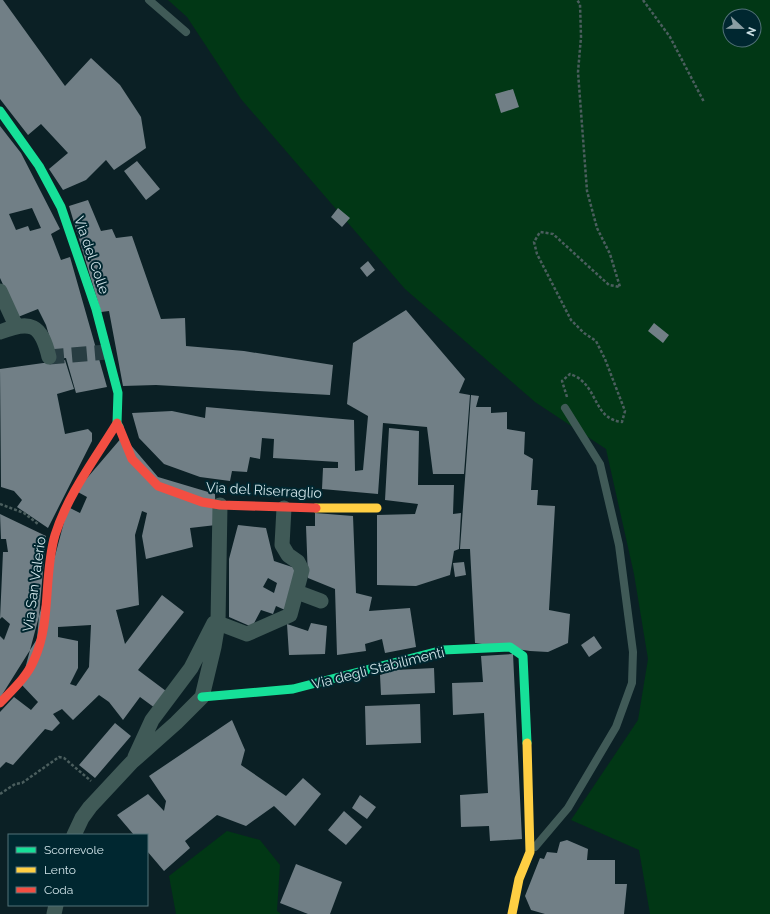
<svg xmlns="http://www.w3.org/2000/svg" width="770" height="914" font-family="Raleway,sans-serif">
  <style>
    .green { fill: #013715; fill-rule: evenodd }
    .building { fill: #717f86; fill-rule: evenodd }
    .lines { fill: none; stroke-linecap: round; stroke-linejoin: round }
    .street-tunnel { stroke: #283d42; stroke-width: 15; stroke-dasharray: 15 8; stroke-linecap: butt }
    .path { stroke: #4b5e5e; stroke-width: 2.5; stroke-dasharray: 3 2; stroke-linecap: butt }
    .lane { stroke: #405a57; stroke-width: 8 }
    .street { stroke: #405a57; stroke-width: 15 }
    .fast { stroke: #16e098; stroke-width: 9 }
    .slow { stroke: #ffcf43; stroke-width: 9 }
    .jam { stroke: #f24e42; stroke-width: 9 }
    .labels { text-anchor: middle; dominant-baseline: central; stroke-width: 4; stroke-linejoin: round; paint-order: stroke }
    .street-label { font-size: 14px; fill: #cee2e7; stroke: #002730 }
  </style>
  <rect width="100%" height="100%" fill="#0b2025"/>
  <path class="green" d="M168 0H770V914H650L639 850 571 820 638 720 648 659 634 574 606 449 535 402 405 289 241 99 187 17ZM730 16H754V40H730Z
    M227 831 260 840 280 865 277 911 281 914H176L169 876Z"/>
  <path class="building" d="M0 0H3L65 86 91 58 120 85 141 117 146 148 114 170 106 160 86 180 63 190 49 169 68 153 41 124 28 135 0 99Z
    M513 89 519 107 501 113 495 94Z
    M0 126 21 153 60 229 51 234 61 260 70 257 107 387 76 393 66 358 56 359 46 325 38 309 18 317 0 278ZM32 208 41 228 30 231 28 226 16 230 9 214Z
    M137 161 160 189 146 200 124 171Z
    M88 200 101 231 112 229 116 238 132 236 161 319 185 318 186 346 244 351 333 365 330 395 156 385 123 386 109 311 101 312 69 206Z
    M338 208 350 218 342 227 331 217Z
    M368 261 375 270 367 277 360 268Z
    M406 310 465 379 459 393 470 395 464 474H433L427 427 383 423 378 494 322 489 323 468H338V462L273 458 274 439 262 438 260 459 250 457 247 472 232 471 230 481 200 477 164 464 139 438 132 413 172 411 205 418 206 407 354 420 355 471 363 470 368 416 347 404 353 343Z
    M654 323 669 335 663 343 648 331Z
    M65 360 74 389 57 394 65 434 88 429 92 433V441L48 528 17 507 22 500 14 491 1 487 0 369Z
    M471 395 479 396 476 407H491V413L507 412V429L525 432 524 454 533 459 531 490H538L537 505 555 506 549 610 570 614 568 643 548 652 530 651 475 643 470 549H460Z
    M389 428 419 431 418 485H454L453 514 461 513 459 549 454 551 450 575 416 586 377 585V515L415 514 418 504 385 500Z
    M123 436 158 477 215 494 216 525 190 528 193 547 146 559 142 536 147 513 142 511 135 535 139 605 116 610 125 644 162 595 184 612 138 670 166 691 155 708 140 697 123 720 109 702 99 695 73 720 62 709 53 714 60 723 52 731 45 729 13 765 6 762 0 768V712L14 697 31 710 38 702 21 684 68 507 80 513 87 497 76 491ZM91 625 89 667 76 686 70 684 78 668V641L58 637V627Z
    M315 513 353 516 356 593 372 597 369 611 410 608 416 647 385 653 382 639 365 644 366 651 337 655 335 589 308 578 306 526H315Z
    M0 514 46 536 37 639 0 698V636L4 640 10 624 2 617 0 619 3 552H8L6 539H1Z
    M238 525 266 528 274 561 298 569 285 610 276 606 273 614 261 610 252 627 229 617V559ZM268 578 277 583 274 593 263 587Z
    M464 562 466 575 455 577 453 563Z
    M311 623 327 626 325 654 289 655 287 624 308 631Z
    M594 636 602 648 589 657 581 645Z
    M513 654 522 839 490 841 489 826 461 827 460 795 488 793 484 713 453 715 452 683 483 682 481 656Z
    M434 668 435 693 381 695 380 675 395 670Z
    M420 704 421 743 366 745 365 706Z
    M232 720 245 750 241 765 286 796 303 778 321 794 295 826 274 806 246 826 217 815 185 841 190 848 164 871 147 851V835H134L117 815 148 794 164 811 166 801 149 776Z
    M115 723 131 736 95 778 79 765Z
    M360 795 376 807 367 819 352 808Z
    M344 811 362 827 346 845 328 830Z
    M567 840 588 849 587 860H615V884H627L624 914H545L531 910 525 896 540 858 544 859 547 852 557 853 560 842Z
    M296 864 342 882 330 914H308L280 903Z"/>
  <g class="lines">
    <path class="street-tunnel" d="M49 357 107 352"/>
    <path class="path" d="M643 0 670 37 704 102
      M567 397 562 381 570 374C573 375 578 377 581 380 598 394 596 419 622 422L625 411 605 359 596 341 584 333 571 320 537 254 534 242 540 232 553 234 609 285 620 287 610 254 597 228 587 191 578 72 581 37 580 4 577 0
      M0 504 24 513 38 524
      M0 794 15 784 22 783 59 757 64 758 91 781"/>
    <path class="lane" d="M149 0 186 32
      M535 847 568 808 616 727 632 683 633 652 619 545 600 464 565 408"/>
    <path class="street" d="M0 291 16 326
      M0 332C31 320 41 324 49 357
      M297 592 321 601
      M218 623 247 634 290 615 302 570 298 562 288 555 282 545 284 508
      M135 757 152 720 191 668 214 623
      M74 835 82 818 90 807 132 762 176 723 202 697 214 647 218 623 220 505
      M54 914 56 905"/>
    <path class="fast" d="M0 111 39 166 61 207 96 309 118 393 117 423 119 427
      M202 697 293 689 443 650 510 647 523 656 527 743"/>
    <path class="slow" d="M316 508H377
      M512 914 519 879 530 852 527 743"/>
    <path class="jam" d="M119 427 132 459 158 486 202 502 220 505 316 508
      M0 703C12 690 27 677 34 660 52 621 43 576 55 535 68 494 95 459 117 423"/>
  </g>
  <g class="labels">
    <g class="street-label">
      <text transform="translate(92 255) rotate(71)">Via del Colle</text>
      <text transform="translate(264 490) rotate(3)">Via del Riserraglio</text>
      <text transform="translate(34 584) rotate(-82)">Via San Valerio</text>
      <text transform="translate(378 668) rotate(-14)">Via degli Stabilimenti</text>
    </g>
  </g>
  <rect x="8" y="834" width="140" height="72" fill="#002730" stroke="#527279"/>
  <rect x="16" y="847" width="20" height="6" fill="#16e098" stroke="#527279"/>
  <text x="44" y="854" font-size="12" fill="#cee2e7">Scorrevole</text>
  <rect x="16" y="867" width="20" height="6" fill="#ffcf43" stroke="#527279"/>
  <text x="44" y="874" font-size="12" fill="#cee2e7">Lento</text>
  <rect x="16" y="887" width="20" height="6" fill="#f24e42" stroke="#527279"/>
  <text x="44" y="894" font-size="12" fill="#cee2e7">Coda</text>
  <g transform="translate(742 28) rotate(112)"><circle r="19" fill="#002730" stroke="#527279"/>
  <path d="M0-3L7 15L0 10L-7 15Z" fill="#8a9ea3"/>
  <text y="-6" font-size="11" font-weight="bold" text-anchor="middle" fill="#cee2e7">N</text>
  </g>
</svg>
